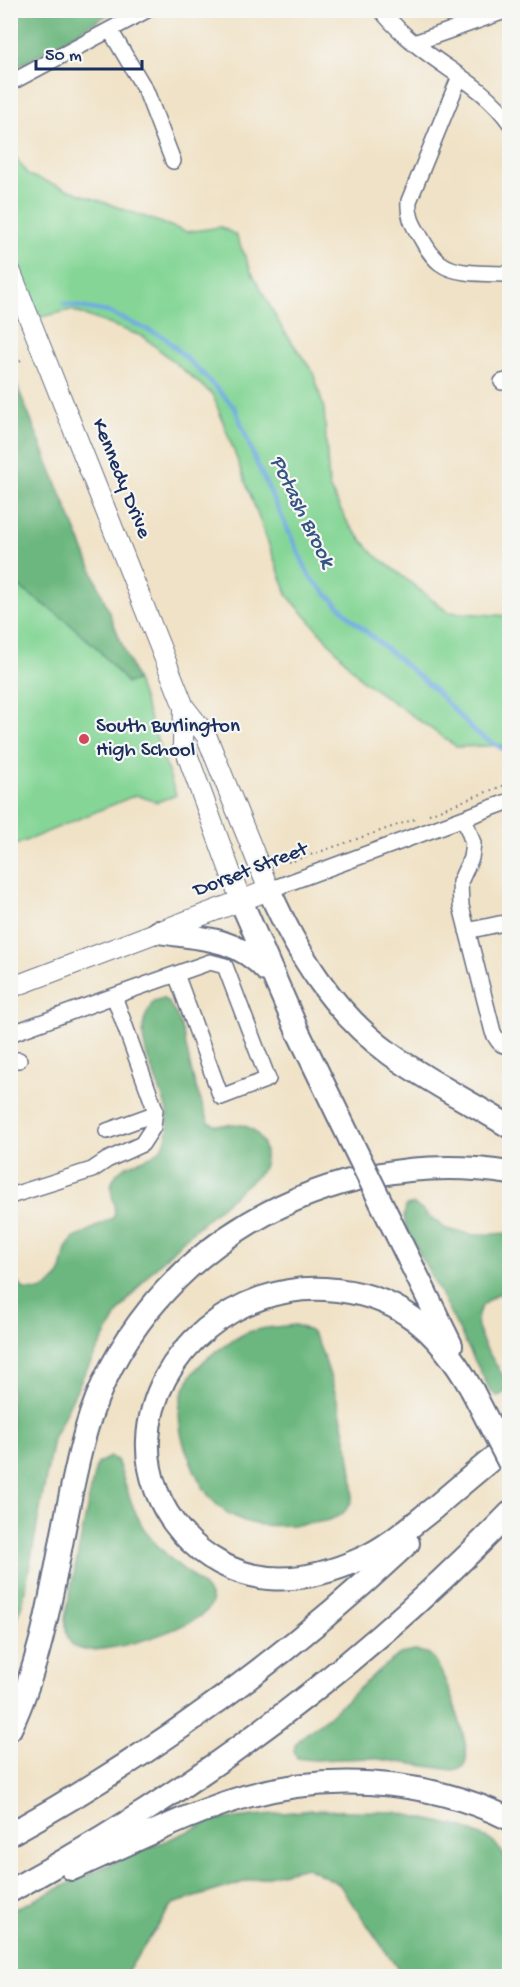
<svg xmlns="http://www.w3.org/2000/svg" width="520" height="1987" font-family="'Gochi Hand',sans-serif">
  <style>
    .green { fill: #85d696; stroke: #50827a; stroke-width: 1.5 }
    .forest { fill: #6cb77f; stroke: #44736e; stroke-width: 1.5 }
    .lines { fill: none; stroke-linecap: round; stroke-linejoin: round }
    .stream { stroke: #71abe1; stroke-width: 4.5 }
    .minor-casing { stroke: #666e82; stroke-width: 18 }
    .major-casing { stroke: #666e82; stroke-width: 22 }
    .highway-casing { stroke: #666e82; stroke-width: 26 }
    .path { stroke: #666e82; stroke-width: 2; stroke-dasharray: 1.5 4.5; stroke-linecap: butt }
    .minor { stroke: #fff; stroke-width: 15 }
    .major { stroke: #fff; stroke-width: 20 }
    .highway { stroke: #fff; stroke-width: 22 }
    .highway-bridge-casing { stroke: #666e82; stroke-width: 26; stroke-linecap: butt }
    .highway-bridge { stroke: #fff; stroke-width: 22 }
    .poi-dot { fill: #d1495b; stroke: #f6f6f2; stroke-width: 2 }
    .labels { text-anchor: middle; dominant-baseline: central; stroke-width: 4.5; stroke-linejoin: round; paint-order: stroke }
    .street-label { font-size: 21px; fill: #1b2f5e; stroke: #f6f6f2 }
    .poi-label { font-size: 21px; fill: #1b2f5e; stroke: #f6f6f2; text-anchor: start }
    .water-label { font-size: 22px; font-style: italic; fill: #355485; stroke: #f6f6f2 }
  </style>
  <rect width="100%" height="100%" fill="#f6f6f2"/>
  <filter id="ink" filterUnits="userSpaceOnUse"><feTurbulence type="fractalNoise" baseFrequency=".0167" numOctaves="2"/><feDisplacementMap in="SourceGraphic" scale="12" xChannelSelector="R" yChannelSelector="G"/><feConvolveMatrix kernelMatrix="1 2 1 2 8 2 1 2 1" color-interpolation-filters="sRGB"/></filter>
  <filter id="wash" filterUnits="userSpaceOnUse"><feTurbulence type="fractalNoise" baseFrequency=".008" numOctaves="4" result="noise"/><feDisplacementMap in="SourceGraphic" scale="24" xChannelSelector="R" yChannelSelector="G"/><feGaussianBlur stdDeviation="1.35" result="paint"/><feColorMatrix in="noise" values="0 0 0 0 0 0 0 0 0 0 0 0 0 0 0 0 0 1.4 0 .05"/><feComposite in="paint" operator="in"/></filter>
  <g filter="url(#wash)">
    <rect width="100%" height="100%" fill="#f0e2c6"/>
    <path class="green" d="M10 149 28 175 187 232 221 227 236 235 251 271 282 328 313 372 324 409 329 487 349 525 374 554 448 612 509 616V745L457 747 363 681 288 596 213 395 144 337 71 310 11 324Z
      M11 581 63 618 97 648 127 683 137 681 176 795 157 802 136 795 11 847Z"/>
    <path class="forest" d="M21 11V10L114 11 11 71V24Z
      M11 371 137 681 127 683 97 648 63 618 11 581Z
      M163 998C184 1014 186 1053 193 1077 197 1092 203 1107 209 1122 219 1129 231 1122 242 1125 264 1131 270 1155 261 1172L184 1239 149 1274 120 1310 83 1376 53 1439 23 1602 11 1638V1276L25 1290 40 1291 49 1286 60 1275 66 1248 73 1239 114 1217C118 1204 106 1191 114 1178 128 1153 164 1168 168 1129 171 1093 134 1054 145 1018 147 1012 151 1007 153 1001Z
      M414 1204 446 1229 474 1235 509 1233V1288C502 1293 491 1297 485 1303 462 1324 497 1363 507 1383 506 1392 505 1394 497 1396L490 1390 407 1229 404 1217 406 1206Z
      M295 1325C300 1327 308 1329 311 1332 328 1349 361 1482 351 1502 349 1505 346 1510 343 1513 329 1526 273 1527 255 1524 245 1522 229 1515 222 1509 206 1497 197 1477 190 1460 168 1411 180 1372 226 1345 233 1341 239 1336 246 1333 261 1327 279 1327 295 1325Z
      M110 1457 117 1460C126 1485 133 1515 149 1536 155 1544 164 1552 171 1559 180 1568 217 1591 211 1605 201 1627 95 1660 75 1647 66 1641 66 1628 65 1618L94 1474 98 1463Z
      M415 1651C419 1652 425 1652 429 1654 442 1661 470 1744 466 1759 465 1767 460 1769 453 1770L371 1758 314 1760 297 1758 294 1751 295 1745 303 1736 329 1716 380 1669 400 1654Z
      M312 1810 395 1812 464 1828 494 1842 509 1862V1976H408L402 1975 339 1884 307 1867 251 1880 173 1904 124 1976H11V1911L106 1866 215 1820Z"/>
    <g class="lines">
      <path class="stream" d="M64 304 108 312 164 337 203 374 235 408 257 464 310 577 355 622 436 691 476 733 510 753"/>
    </g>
  </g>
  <g filter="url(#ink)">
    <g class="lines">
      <g class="minor-casing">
        <path id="minor" d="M381 10C389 20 398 29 407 37 440 67 484 85 510 123
          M110 30 146 91 173 161
          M414 43 508 10
          M460 76 409 201C408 215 412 224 420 236 425 245 431 256 440 263 457 276 488 273 510 274
          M10 83 147 10
          M502 382 510 380
          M464 818 473 843 471 858 460 882 461 906 493 1032C497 1040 500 1047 510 1045
          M269 890 510 801
          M467 931 499 924 510 923
          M10 1034 114 996
          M10 1060H19
          M107 1131 154 1114
          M10 1196 92 1170 107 1160 142 1144 153 1127 155 1109 114 996 210 962 225 966 268 1079 221 1097 176 974"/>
      </g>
      <g class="major-casing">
        <path id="major" d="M10 270 184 707 206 735 269 890 10 988
          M184 707 183 743 241 901"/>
      </g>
      <g class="highway-casing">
        <path id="highway" d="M269 890C297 953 333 1012 389 1053 427 1081 470 1102 510 1127
          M241 901 298 1032 350 1139
          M158 932C199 938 236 937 266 970
          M397 1235 451 1345
          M472 1390C438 1329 397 1293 325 1289 239 1284 152 1351 148 1440 145 1509 201 1572 269 1578 301 1581 334 1571 363 1558 389 1546 411 1526 434 1508 455 1490 476 1472 497 1455
          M10 1729C54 1636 58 1528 86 1430 139 1250 328 1143 510 1173
          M10 1834C154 1754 288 1656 408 1543
          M72 1869C124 1846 175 1820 228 1802 319 1771 423 1777 510 1819
          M10 1891C194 1791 364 1663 510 1513"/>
      </g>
      <path class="path" d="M10 368 21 360
        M429 814 510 783
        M276 861 290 862 415 819"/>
      <use href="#minor" class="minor"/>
      <use href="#major" class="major"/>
      <use href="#highway" class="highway"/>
      <g class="highway-bridge-casing">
        <path id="highway-bridge" d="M350 1139 397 1235
          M472 1390 510 1464"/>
      </g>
      <use href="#highway-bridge" class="highway-bridge"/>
    </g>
  </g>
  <circle class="poi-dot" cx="84" cy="739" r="6"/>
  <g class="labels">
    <g class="street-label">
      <text transform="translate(120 479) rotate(68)">Kennedy Drive</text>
      <text transform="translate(251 871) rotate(-21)">Dorset Street</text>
    </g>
    <g class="poi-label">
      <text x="96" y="727">South Burlington<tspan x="96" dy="24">High School</tspan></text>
    </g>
    <g class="water-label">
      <text transform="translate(301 512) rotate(64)">Potash Brook</text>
    </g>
  </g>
  <rect width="520" height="1987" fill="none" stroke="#f6f6f2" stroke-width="36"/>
  <path d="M36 60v9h106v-9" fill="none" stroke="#1b2f5e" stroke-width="3"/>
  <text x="45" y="60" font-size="18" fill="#1b2f5e" stroke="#f6f6f2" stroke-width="4.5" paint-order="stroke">50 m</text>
</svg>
